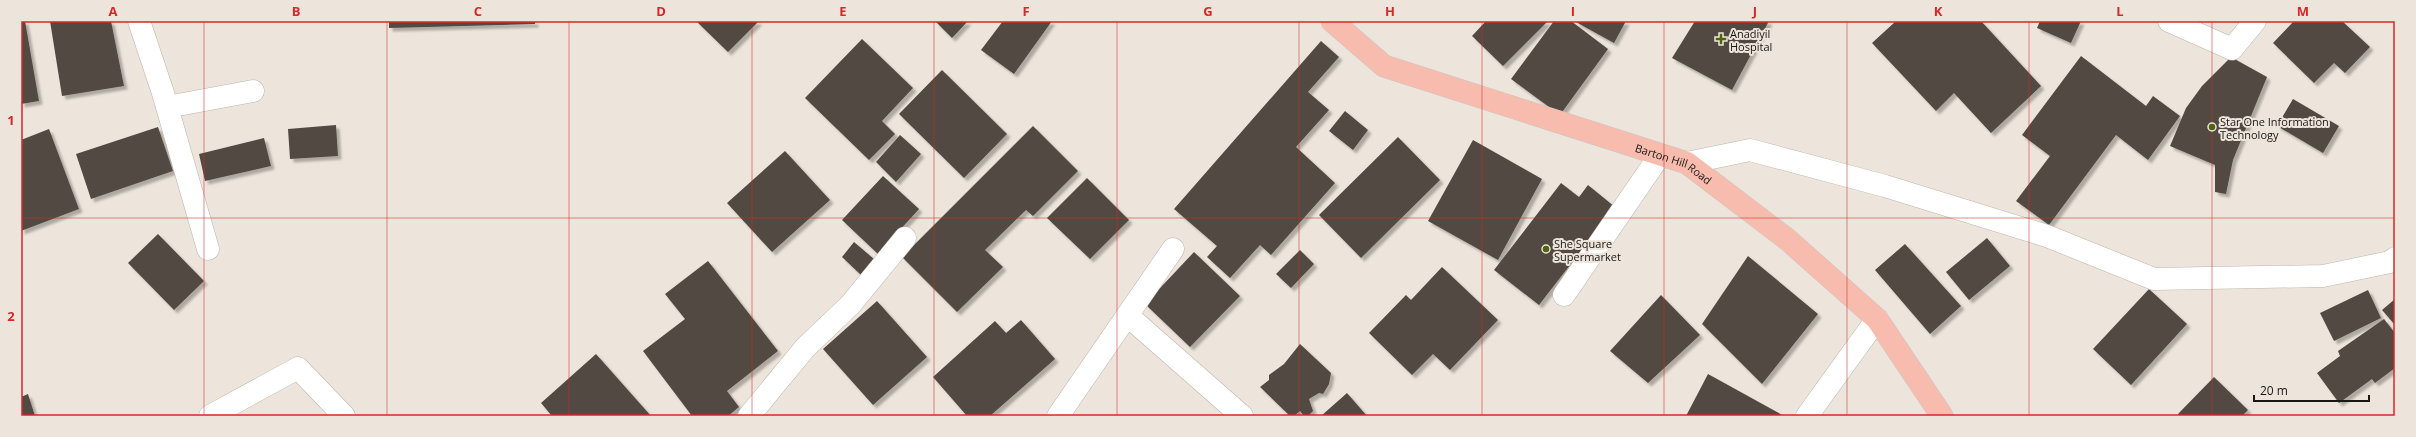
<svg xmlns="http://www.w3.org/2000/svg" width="2416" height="437" font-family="'Open Sans',sans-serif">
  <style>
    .building { fill: #514a43; filter: url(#shadow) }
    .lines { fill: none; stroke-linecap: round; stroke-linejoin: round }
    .minor-casing { stroke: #bdb5ac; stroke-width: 23 }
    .major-casing { stroke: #c8c7c6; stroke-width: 23 }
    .minor { stroke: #fff; stroke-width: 22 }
    .major { stroke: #f7bcad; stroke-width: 22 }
    .grid { fill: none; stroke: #d62828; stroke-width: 1; stroke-opacity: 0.55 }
    .poi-dot { fill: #51630c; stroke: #ede5db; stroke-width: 1.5 }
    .labels { text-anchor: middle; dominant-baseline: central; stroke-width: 4; stroke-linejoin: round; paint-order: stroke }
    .poi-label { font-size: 11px; fill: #191613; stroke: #ede5db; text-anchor: start }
    .street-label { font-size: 11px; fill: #191613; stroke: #ede5db }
    .neatline { fill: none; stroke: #d62828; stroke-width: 1.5 }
    .grid-label { font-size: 13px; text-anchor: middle; font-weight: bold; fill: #d62828 }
  </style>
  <defs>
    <filter id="shadow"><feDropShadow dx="3.5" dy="3.5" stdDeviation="1" flood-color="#0004"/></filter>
  </defs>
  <rect width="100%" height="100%" fill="#ede5db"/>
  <path class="building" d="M21 21H25L39 101 21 104Z
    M50 21H111L124 86 62 96Z
    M389 21H535V24L389 28Z
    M696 21H759L728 52Z
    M935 21H968L952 38Z
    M1003 21H1052L1014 74 981 50Z
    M1486 21H1548L1503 66 1472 36Z
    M1554 21H1571L1608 49 1560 115 1511 79Z
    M1574 21H1626L1614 43Z
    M1695 21H1769L1732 90 1672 58Z
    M1896 21H1981L2041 86 1991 133 1954 93 1936 111 1872 43Z
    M2040 21H2081L2071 43 2037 28Z
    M2294 21H2342L2370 47 2345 73 2334 63 2314 83 2273 43Z
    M862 39 913 88 882 121 895 134 869 160 805 98Z
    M1321 41 1339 57 1308 92 1329 110 1296 147 1335 183 1271 255 1260 245 1230 278 1207 257 1217 246 1174 209Z
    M2081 56 2146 106 2153 96 2180 116 2148 160 2116 135 2049 225 2016 201 2050 156 2022 135Z
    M2231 57 2267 77 2233 160 2226 194 2215 192V165L2170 146 2186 108 2202 86Z
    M942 70 1007 134 964 178 899 114Z
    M2293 99 2339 126 2323 153 2277 126Z
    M1345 111 1368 130 1353 150 1329 131Z
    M336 125 338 156 290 159 288 129Z
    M1033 126 1078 171 1033 216 1026 210 985 250 1003 267 957 312 902 257Z
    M158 127 173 171 91 199 76 154Z
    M49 129 79 209 21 231V140Z
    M900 135 921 154 896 182 876 162Z
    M1398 137 1440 180 1361 258 1319 215Z
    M264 138 271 166 205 181 199 154Z
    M1473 140 1542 179 1498 260 1428 221Z
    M785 151 830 200 772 252 727 203Z
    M883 176 919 209 878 254 842 220Z
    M1087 178 1129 220 1090 259 1047 218Z
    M1561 183 1579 197 1588 185 1615 207 1539 305 1494 270Z
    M158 234 204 281 174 310 128 263Z
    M1987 238 2010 266 1969 300 1946 272Z
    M854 242 874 259 861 275 842 257Z
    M1905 244 1961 306 1930 334 1875 270Z
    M1300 250 1314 264 1291 288 1276 274Z
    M1194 252 1240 296 1190 347 1145 304Z
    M1748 256 1818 314 1762 384 1702 324Z
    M708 261 778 351 727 391 739 407 728 416H692L643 351 685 319 665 294Z
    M1442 267 1498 320 1450 370 1433 354 1412 375 1369 333 1406 295 1411 300Z
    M2149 289 2187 324 2131 385 2093 349Z
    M2368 290 2381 318 2334 341 2320 313Z
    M1661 295 1700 335 1648 383 1610 351Z
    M2395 299V325L2382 310Z
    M877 301 927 357 873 405 823 349Z
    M2384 319 2395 333V368L2375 383 2372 379 2339 403 2317 373 2340 356 2338 351Z
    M1021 320 1055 359 990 416H967L933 377 995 321 1006 333Z
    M1300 344 1331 373 1329 384 1323 394 1319 393 1309 399 1313 411 1308 416H1304L1300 411 1294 416H1290L1260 387 1269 380V375L1284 364Z
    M596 354 651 416H552L541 403Z
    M1708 374 1784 416H1686Z
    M2214 377 2248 410 2242 416H2180L2178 414Z
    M1347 393 1367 416H1321Z
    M28 394 35 416H21V397Z"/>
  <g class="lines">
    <g class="minor-casing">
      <path id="minor" d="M139 21 163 93 208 249
        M2169 21 2232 49 2255 21
        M167 107 253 91
        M1687 163 1750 150 1885 186 2047 236 2154 279 2323 276 2390 262 2395 258
        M1564 295 1660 155
        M1127 315 1242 416
        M210 416 298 368 344 416
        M749 416 805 348 851 304 905 238
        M1058 416 1173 249
        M1807 416 1877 319"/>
    </g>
    <g class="major-casing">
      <g id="major">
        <path id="s1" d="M1332 21 1384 66 1687 163 1788 240 1877 319 1942 416"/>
      </g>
    </g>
    <use href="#minor" class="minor"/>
    <use href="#major" class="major"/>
  </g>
  <path class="grid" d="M204 21V416M387 21V416M569 21V416M752 21V416M934 21V416M1117 21V416M1299 21V416M1482 21V416M1664 21V416M1847 21V416M2029 21V416M2212 21V416M21 218H2395"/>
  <g class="poi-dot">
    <path d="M1719 33h4v4h4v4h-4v4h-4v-4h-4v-4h4z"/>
    <circle cx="2212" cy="127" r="4"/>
    <circle cx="1546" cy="249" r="4"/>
  </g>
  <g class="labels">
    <g class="poi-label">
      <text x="1730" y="33">Anadiyil<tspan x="1730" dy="13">Hospital</tspan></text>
      <text x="2220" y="121">Star One Information<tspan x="2220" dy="13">Technology</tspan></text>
      <text x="1554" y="243">She Square<tspan x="1554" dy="13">Supermarket</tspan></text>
    </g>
    <g class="street-label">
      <text stroke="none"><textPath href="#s1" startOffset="375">Barton Hill Road</textPath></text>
    </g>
  </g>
  <rect width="2416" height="437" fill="none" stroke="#ede5db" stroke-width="44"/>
  <path d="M2254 395v6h115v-6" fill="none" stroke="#191613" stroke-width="2"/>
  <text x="2260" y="395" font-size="12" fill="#191613" stroke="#ede5db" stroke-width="3" paint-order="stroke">20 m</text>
  <rect x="22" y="22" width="2372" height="393" class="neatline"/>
  <g class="grid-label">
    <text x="113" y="16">A</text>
    <text x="296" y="16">B</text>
    <text x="478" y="16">C</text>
    <text x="661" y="16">D</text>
    <text x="843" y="16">E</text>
    <text x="1026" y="16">F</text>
    <text x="1208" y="16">G</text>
    <text x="1390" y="16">H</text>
    <text x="1573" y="16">I</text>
    <text x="1755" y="16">J</text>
    <text x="1938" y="16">K</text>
    <text x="2120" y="16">L</text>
    <text x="2303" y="16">M</text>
    <text x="11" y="125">1</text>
    <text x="11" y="321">2</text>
  </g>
</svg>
